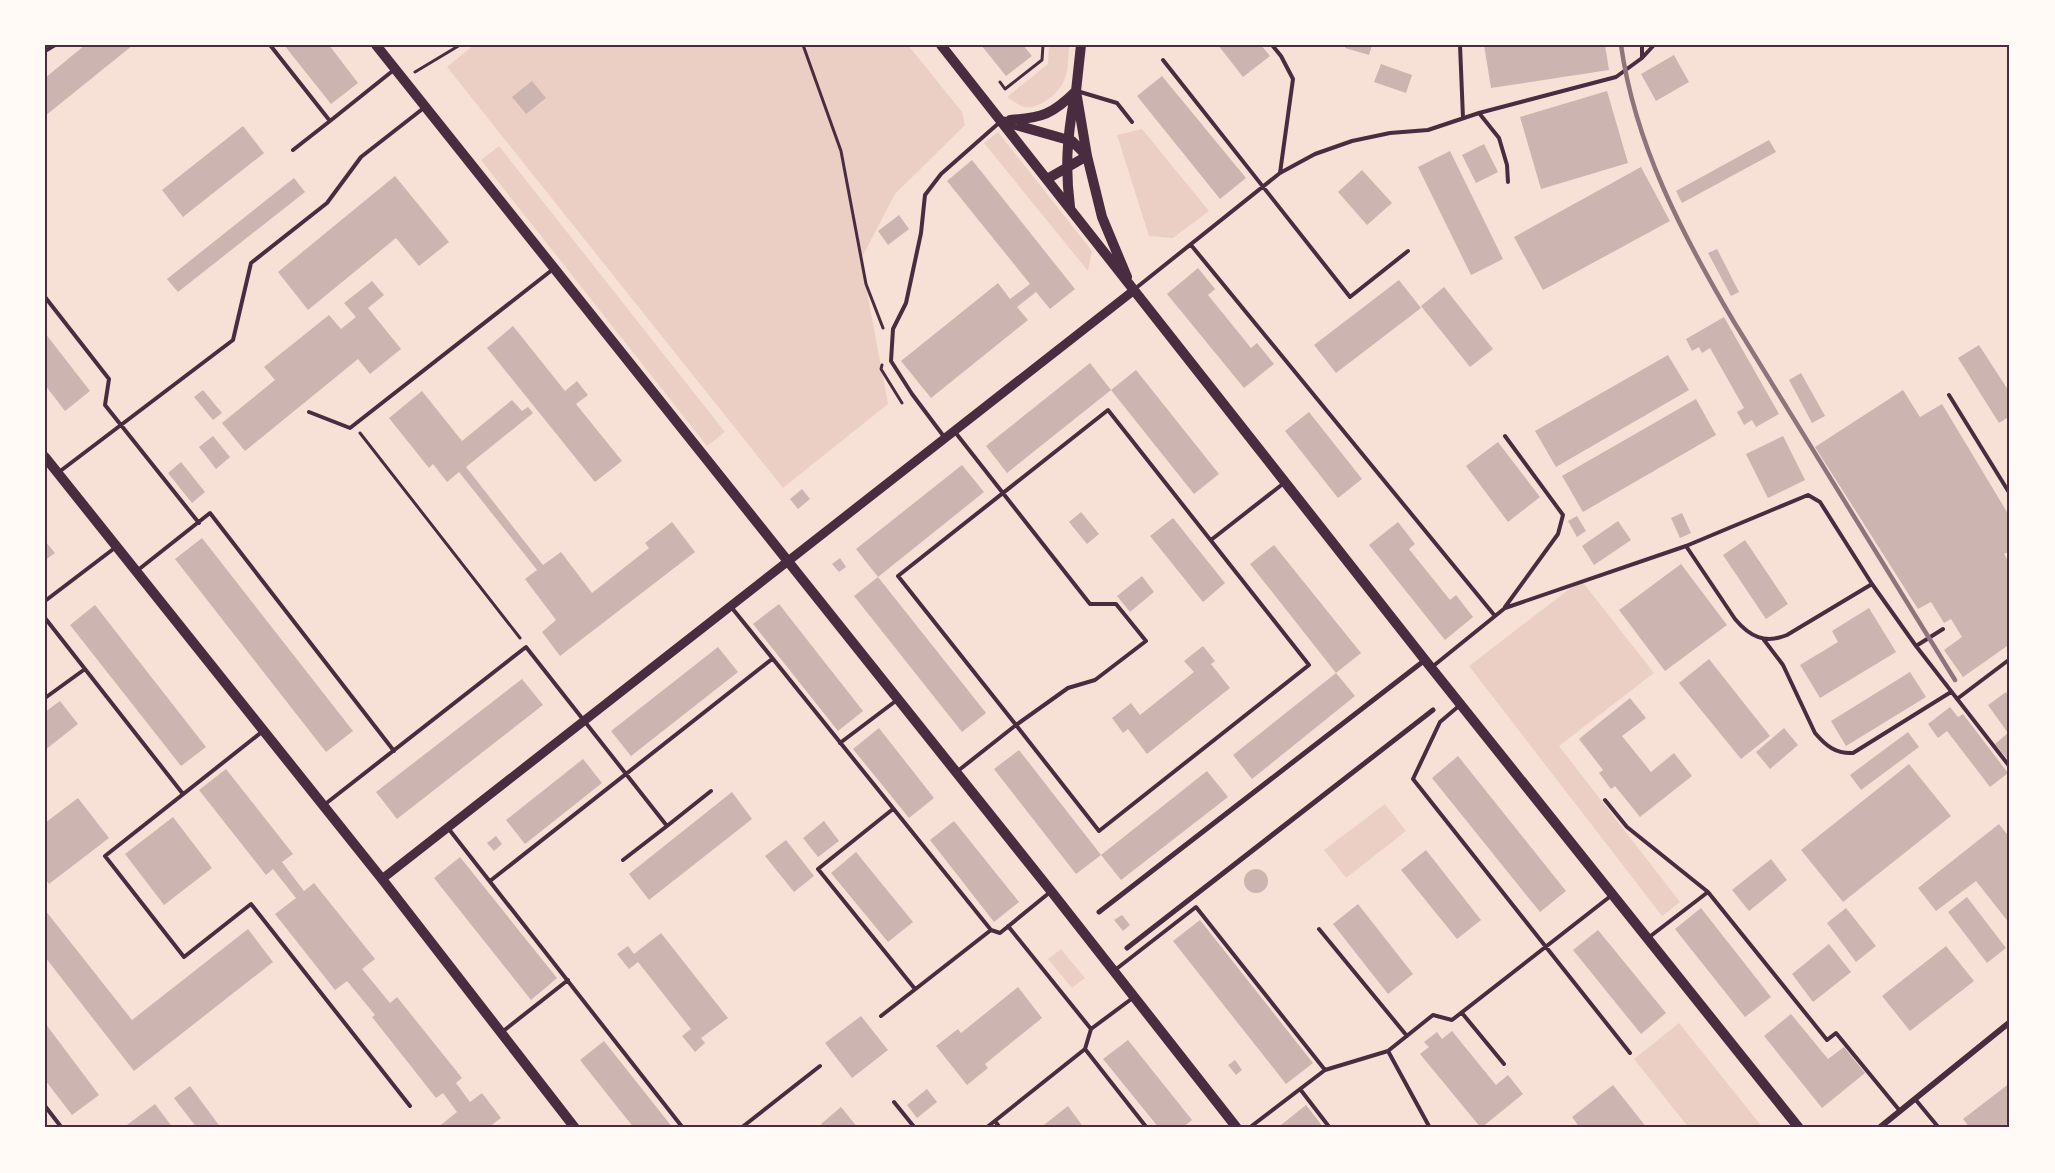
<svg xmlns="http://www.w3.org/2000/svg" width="2055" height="1173" font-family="'Source Sans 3',sans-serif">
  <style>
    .green { fill: #ebcfc5 }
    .building { fill: #ccb4b1 }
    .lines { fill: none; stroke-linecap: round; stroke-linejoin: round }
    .path { stroke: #4a2c40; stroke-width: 3 }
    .service { stroke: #4a2c40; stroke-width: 4 }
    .pedestrian { stroke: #4a2c40; stroke-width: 5 }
    .minor { stroke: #4a2c40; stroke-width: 6 }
    .tertiary { stroke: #4a2c40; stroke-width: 9 }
    .secondary { stroke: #4a2c40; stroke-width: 10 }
    .rail { stroke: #8f747c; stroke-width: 4.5 }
    .neatline { fill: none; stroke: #4a2c40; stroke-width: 2 }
  </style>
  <rect width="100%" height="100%" fill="#f7e1d7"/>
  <path class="green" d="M474 45H908L962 112 965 125 895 194 861 259 888 404 783 488 447 67Z
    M1049 45H1069C1069 52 1068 72 1065 78 1061 92 1039 110 1024 107 1018 105 1012 100 1007 97L1048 64Z
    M1142 129 1209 211 1173 238 1149 236 1117 135Z
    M998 132 1092 251 1088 271 984 143Z
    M499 146 725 432 707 446 481 160Z
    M1581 580 1654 673 1559 746 1680 902 1662 916 1469 666Z
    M1385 804 1406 831 1346 878 1324 850Z
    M1061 949 1085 978 1072 988 1048 959Z
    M1679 1023 1763 1128H1689L1634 1059Z"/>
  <path class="building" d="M85 45H133L45 116V78Z
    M284 45H329L358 83 331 104Z
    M981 45H1023L1032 56 1006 76Z
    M1218 45H1261L1270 56 1243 77Z
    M1346 45H1372L1369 55 1345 48Z
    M1484 45H1605L1609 70 1491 88Z
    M1674 55 1689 82 1656 101 1641 74Z
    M1381 64 1412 75 1406 93 1374 82Z
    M1162 76 1246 178 1220 199 1137 96Z
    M532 81 546 98 526 114 512 97Z
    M1607 91 1628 163 1541 189 1520 117Z
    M243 126 264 153 183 217 162 190Z
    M1769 140 1776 152 1682 203 1676 191Z
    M1484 144 1498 172 1476 183 1462 155Z
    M1450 151 1503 259 1471 275 1418 167Z
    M972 160 1075 289 1050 309 1036 292 1017 307 1028 320 931 398 901 361 998 283 1010 299 1030 284 947 181Z
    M1641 167 1670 221 1543 290 1514 237Z
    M1362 170 1392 203 1367 225 1338 192Z
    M395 176 449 242 419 266 396 238 308 310 278 272Z
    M294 178 305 192 178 292 167 279Z
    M899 215 909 229 888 245 878 231Z
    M1717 249 1739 292 1731 296 1708 253Z
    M1198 268 1215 289 1208 295 1251 348 1257 343 1274 364 1244 388 1167 294Z
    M1399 280 1421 308 1336 373 1314 345Z
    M372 281 384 295 368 308 401 349 370 374 358 359 245 451 222 423 275 380 264 367 329 315 341 329 356 317 344 303Z
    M1444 287 1493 349 1470 367 1421 306Z
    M1724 317 1779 414 1756 427 1752 420 1744 425 1737 412 1744 408 1710 348 1702 353 1699 347 1692 351 1686 339Z
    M513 326 565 391 577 381 588 395 576 404 622 461 595 482 487 348Z
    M45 333 90 391 65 411 45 385Z
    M1979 345 2010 393V416L1999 423 1958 358Z
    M1668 355 1689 390 1556 467 1535 431Z
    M1090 363 1111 390 1007 473 986 446Z
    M1136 370 1219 474 1194 494 1111 390Z
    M1801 373 1825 416 1812 423 1789 380Z
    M203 390 222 413 213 420 194 397Z
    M1903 390 1920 417 1942 404 2010 517V551L2004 554 2010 564V644L1963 677 1944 650 1962 637 1951 619 1944 623 1931 602 1918 609 1815 447Z
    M422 391 462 441 512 400 522 411 528 407 533 413 466 467 543 565 561 552 592 593 649 548 645 543 672 522 695 552 560 656 542 632 556 620 525 579 537 570 459 472 447 482 433 464 429 468 389 418Z
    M1696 399 1716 435 1583 512 1562 476Z
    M1309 412 1362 479 1338 498 1285 431Z
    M213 436 230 457 216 469 199 447Z
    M1783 436 1805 480 1768 498 1746 454Z
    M1498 442 1540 497 1508 522 1466 466Z
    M181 462 205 492 192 503 168 473Z
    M962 465 984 492 878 577 856 549Z
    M802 489 810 499 798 509 790 499Z
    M1081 512 1099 534 1087 544 1069 522Z
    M1682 513 1691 533 1680 538 1671 518Z
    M1577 516 1586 531 1577 537 1568 521Z
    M1173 518 1225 583 1203 602 1150 536Z
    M1618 521 1631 540 1594 565 1582 546Z
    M1398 522 1415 544 1409 549 1450 600 1456 595 1473 617 1445 640 1369 545Z
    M202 538 353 731 326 752 175 559Z
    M1745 540 1788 604 1766 619 1723 555Z
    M45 541 55 553 45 560Z
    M1274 545 1361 653 1336 673 1355 696 1252 779 1233 755 1336 673 1250 564Z
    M840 558 846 567 839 572 832 564Z
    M1681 564 1727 625 1665 671 1619 610Z
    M1142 576 1154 592 1130 612 1117 596Z
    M878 577 986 713 962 732 854 596Z
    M779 604 863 711 838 731 753 624Z
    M95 605 206 747 181 766 70 625Z
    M1869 608 1896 652 1820 698 1800 665 1838 642 1832 631Z
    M1203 646 1215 661 1211 664 1230 688 1147 754 1128 729 1123 733 1112 718 1131 703 1140 715 1194 672 1184 661Z
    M718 647 738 672 631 756 611 731Z
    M1709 659 1770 736 1741 759 1679 683Z
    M1910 672 1926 697 1846 746 1831 721Z
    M522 679 543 705 397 819 376 792Z
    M2006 692 2010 698V732L2008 733 1988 705Z
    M1630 698 1646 718 1622 736 1651 772 1674 753 1692 776 1640 817 1615 786 1611 789 1599 773 1603 770 1579 739Z
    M60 701 78 724 45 750V712Z
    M1950 707 1958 717 1963 714 2008 773 1990 787 1947 731 1938 738 1928 724Z
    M879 728 934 798 909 818 853 749Z
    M1784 728 1798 745 1770 769 1756 752Z
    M1908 732 1919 747 1861 790 1850 775Z
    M2008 733 2010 736V762L1995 744Z
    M1019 750 1101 855 1076 874 994 769Z
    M1458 756 1566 891 1540 912 1432 778Z
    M583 759 602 783 525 844 506 820Z
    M1909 764 1951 816 1843 902 1801 850Z
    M226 769 293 854 282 862 304 891 314 883 375 959 362 969 390 1003 397 997 462 1078 456 1083 470 1102 482 1093 501 1118 488 1128H437L457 1112 443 1093 436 1098 372 1017 375 1015 347 981 335 990 275 914 296 898 273 869 266 875 199 790Z
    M1207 771 1228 797 1121 880 1101 855Z
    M732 792 752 819 649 900 629 874Z
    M78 798 109 838 49 884 45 879V823Z
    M173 817 212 868 164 905 125 854Z
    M824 821 839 841 818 857 803 838Z
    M954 821 1019 902 994 922 930 840Z
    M1999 824 2010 838V924L1976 881 1936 911 1918 888Z
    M496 836 502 844 494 851 487 843Z
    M786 840 814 876 794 892 765 856Z
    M1426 850 1481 920 1457 939 1401 870Z
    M856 852 913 922 888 942 831 873Z
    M460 857 557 978 531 1000 434 878Z
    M1771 859 1787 880 1749 911 1732 890Z
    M1244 881a12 12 0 1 1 24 0a12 12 0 1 1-24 0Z
    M1967 897 2006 948 1987 963 1948 912Z
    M1358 904 1413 974 1388 994 1333 924Z
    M1701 908 1771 997 1745 1017 1675 929Z
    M1846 908 1876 946 1856 962 1827 923Z
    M45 910 132 1020 248 929 273 962 134 1071 45 957Z
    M1122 915 1130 925 1123 931 1114 920Z
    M1200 920 1313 1063 1286 1084 1173 941Z
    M1598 930 1666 1013 1641 1034 1573 950Z
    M661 933 728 1018 701 1038 705 1043 695 1052 682 1036 691 1029 638 962 629 969 617 954 628 946 634 954Z
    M1829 944 1851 972 1813 1002 1792 974Z
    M1946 946 1974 981 1910 1031 1882 996Z
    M1018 987 1042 1018 985 1064 988 1068 967 1085 936 1046 958 1029 961 1033Z
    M1791 1014 1828 1059 1844 1047 1865 1073 1822 1108 1764 1036Z
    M861 1016 888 1050 852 1078 825 1043Z
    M45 1023 99 1095 72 1115 45 1080Z
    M1452 1031 1496 1085 1508 1075 1523 1094 1481 1128 1420 1054 1429 1047 1424 1042 1437 1032 1442 1039Z
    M1128 1040 1192 1120 1182 1128H1159L1103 1059Z
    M604 1041 673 1128H634L580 1060Z
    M1235 1060 1242 1070 1236 1075 1228 1065Z
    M2010 1083V1122L2002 1128H1970L1963 1119Z
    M1613 1085 1647 1128H1580L1572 1117Z
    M190 1086 221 1128H197L174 1098Z
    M927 1089 937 1102 917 1118 907 1105Z
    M155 1104 173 1128H123Z
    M1306 1105 1324 1128H1283L1281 1125Z
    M1068 1106 1084 1128H1040Z
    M841 1107 858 1128H824L821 1124Z"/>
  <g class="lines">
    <path class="path" d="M803 45 841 151 866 284 883 328
      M415 72 460 45
      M1000 82 1005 89 1042 60 1043 45
      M882 365 881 369 902 403
      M360 433 520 638"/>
    <path class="service" d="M270 45 330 121 395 69
      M1272 45 1281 56 1293 79 1280 173
      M1460 45 1463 118
      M1642 45V57
      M45 51 55 45
      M1163 60 1350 297 1408 251
      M1077 91 1117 103 1132 122
      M1479 113 1499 138 1507 165 1508 182
      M293 150 330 121
      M1191 245 1495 616
      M1136 288 1280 173 1315 154 1352 141 1390 133 1428 130 1479 113 1616 77 1642 58 1654 45
      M45 297 109 379 105 405 199 523
      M1949 395 2010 494
      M309 412 350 428 552 270
      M955 432 1090 604H1116L1146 641 1095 680 1068 688 1016 725 1099 831 1309 665 1108 410 898 576 1016 725 959 770
      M945 438 912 394 891 361 893 329 906 303 921 233 925 195 941 174 1000 122
      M59 472 233 340 251 263 327 203 361 157 425 107
      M1211 540 1284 483
      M1686 546 1735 619C1750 637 1765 644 1787 635L1872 584
      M138 570 210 513 394 751
      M45 601 116 547
      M1505 607 1558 534 1563 515 1505 436
      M732 608 991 930
      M45 618 183 794
      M1764 640 1783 665 1815 733C1826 746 1836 754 1853 753L1951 692
      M1916 646 1943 629
      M1432 667 1505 608 1686 546 1808 495 1820 502 1872 584 1916 646 2010 767
      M45 698 85 669
      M1957 699 2010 659
      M1460 705 1440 722 1413 779 1630 1053
      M263 731 105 856 184 957 251 904 410 1106
      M840 743 897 700
      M1605 800 1627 827 1708 892
      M324 805 526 647 667 826 623 860
      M893 809 818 869 915 989
      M667 826 711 791
      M448 828 683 1128
      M490 881 772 659
      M1008 926 1091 1029
      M1319 929 1407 1036
      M1648 938 1708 892 1827 1040 1836 1033 1900 1111
      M1115 970 1196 907 1325 1070
      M1462 1013 1504 1064
      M881 1016 991 930 1000 933 1049 893
      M502 1032 568 980
      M1085 1049 1147 1128
      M1388 1051 1430 1128
      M1300 1089 1330 1128
      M1915 1099 1939 1128
      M894 1102 915 1128
      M45 1106 62 1128
      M995 1121 1000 1128
      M741 1128 820 1066
      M986 1128 1085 1049 1091 1029 1134 997
      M1249 1128 1325 1070 1388 1051 1433 1015 1452 1020 1612 895"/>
    <path class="pedestrian" d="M1099 912 1425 660
      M1127 948 1433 710"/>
    <path class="minor" d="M1879 1128 2010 1022"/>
    <path class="tertiary" d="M382 879 1133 291"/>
    <path class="secondary" d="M376 45 1051 891 1237 1128
      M941 45 1425 660 1799 1128
      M1081 45 1076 91 1087 156 1102 217 1127 277
      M1010 120C1042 118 1053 114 1076 91
      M1002 121 1072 141 1087 156 1047 179
      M1070 207C1065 168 1067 139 1074 100
      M45 457 382 879 575 1128"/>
    <path class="rail" d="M1621 45C1635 145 1683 236 1734 322L1955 680"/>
  </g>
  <rect width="2055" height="1173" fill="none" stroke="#fffaf5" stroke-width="93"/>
  <rect x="46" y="46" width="1962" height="1080" class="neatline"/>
</svg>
